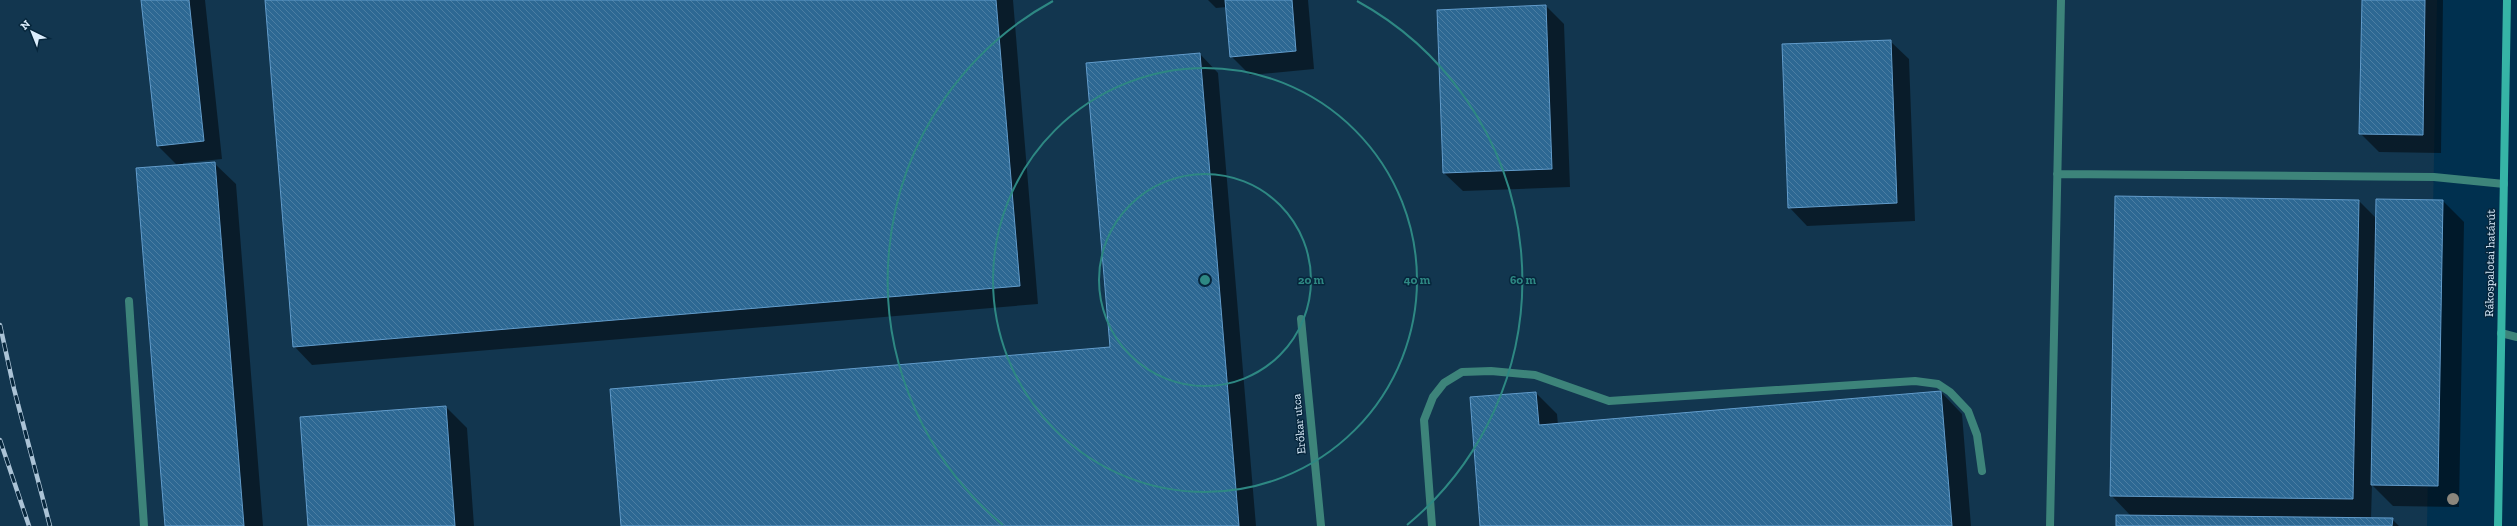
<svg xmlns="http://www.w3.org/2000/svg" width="2517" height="526" font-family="'Zilla Slab',serif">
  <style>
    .built { fill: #12364f }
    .shadow { fill: #0007 }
    .building { fill: url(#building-back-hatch); stroke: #629ccb }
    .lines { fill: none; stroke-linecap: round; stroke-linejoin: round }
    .lane { stroke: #3d847a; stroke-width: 8 }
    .street { stroke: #3d847a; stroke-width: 8 }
    .secondary { stroke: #36b4a6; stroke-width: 8 }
    .rail-casing { stroke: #abc3d6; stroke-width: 4.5 }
    .rail { stroke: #06263c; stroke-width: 3; stroke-dasharray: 9; stroke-linecap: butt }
    .tree { fill: #8b867c }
    .ring { fill: none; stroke: #2e8883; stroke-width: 2 }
    .labels { text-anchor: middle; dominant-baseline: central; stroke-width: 3; stroke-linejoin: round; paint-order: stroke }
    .street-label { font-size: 12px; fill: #dbedfc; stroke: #06263c }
    .centre { fill: #2e8883; stroke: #06263c; stroke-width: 2 }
    .ring-label { font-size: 12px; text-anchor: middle; font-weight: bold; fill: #2e8883; stroke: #06263c; stroke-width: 3; stroke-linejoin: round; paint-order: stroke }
  </style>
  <defs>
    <pattern id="building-back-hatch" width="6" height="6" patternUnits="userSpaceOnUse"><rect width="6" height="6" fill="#2d6893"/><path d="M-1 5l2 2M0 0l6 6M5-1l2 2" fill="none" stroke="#4b7ea3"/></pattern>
  </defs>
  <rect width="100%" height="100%" fill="#00304f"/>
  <path class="built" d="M0 0H2437L2427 526H0Z"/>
  <path class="shadow" d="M142 0H205L222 159 183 163V165L214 163 236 184 263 526H166L178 166 158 146Z
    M266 0H1013L1038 304 312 365 294 346Z
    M1208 0H1308L1314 69 1250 75 1231 56 1227 7 1216 8Z
    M2363 0H2443L2441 153 2379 152 2360 133Z
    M1546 6 1564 24 1570 187 1463 191 1444 173Z
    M1890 41 1909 59 1915 221 1807 226 1789 207Z
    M1200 54 1218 73 1256 526H622L1111 347Z
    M2359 201 2377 219 2443 201 2464 222 2459 507 2393 506 2372 485 2371 519H2392L2399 526H2117L2131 516 2111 495Z
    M1941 392 1962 414 1971 526H1481L1536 393 1557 414 1558 425Z
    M446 407 467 428 474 526H309Z"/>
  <path class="building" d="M141 0H189L204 141 157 146Z
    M265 0H996L1020 286 293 347Z
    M1225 0H1292L1296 51 1230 57Z
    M2362 0H2425L2423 135 2359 134Z
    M1546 5 1552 169 1443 173 1437 10Z
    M1891 40 1897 203 1788 208 1782 44Z
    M1200 53 1239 526H621L610 389 1110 347 1086 63Z
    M215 162 244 526H165L136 168Z
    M2115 196 2359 200 2353 499 2110 496Z
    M2376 199 2443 200 2438 486 2371 485Z
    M1941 391 1952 526H1480L1470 397 1536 392 1539 425Z
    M446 406 455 526H308L300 417Z
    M2116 515 2393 518 2392 526H2116Z"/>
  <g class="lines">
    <path class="lane" d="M2057 174 2434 177 2504 184
      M129 301 144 526
      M1432 526 1424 420 1433 397 1444 383 1462 372 1491 371 1535 375 1609 401 1915 381 1938 384 1950 392 1968 411 1977 435 1982 471
      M2050 526 2061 0"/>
    <path class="street" d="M1301 319 1321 526
      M2501 333 2517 337"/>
    <path class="secondary" d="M2498 526 2507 0"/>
    <g class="rail-casing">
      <path id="rail" d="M0 325 14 389 50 526
        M0 440 29 526"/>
    </g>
    <use href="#rail" class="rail"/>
  </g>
  <circle class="tree" cx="2453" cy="499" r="6"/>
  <g class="ring">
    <circle cx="1205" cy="280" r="106"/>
    <circle cx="1205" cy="280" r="212"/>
    <path d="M1003 525A318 318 0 0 1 1053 1M1357 1A318 318 0 0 1 1407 525"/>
  </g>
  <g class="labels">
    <g class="street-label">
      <text transform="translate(2490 263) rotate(-89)">Rákospalotai határút</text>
      <text transform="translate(1299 424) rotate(-95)">Erőkar utca</text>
    </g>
  </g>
  <circle cx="1205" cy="280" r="6" class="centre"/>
  <g class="ring-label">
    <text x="1311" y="284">20 m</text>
    <text x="1417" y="284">40 m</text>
    <text x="1523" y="284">60 m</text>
  </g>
  <g transform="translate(32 32) rotate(317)" stroke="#06263c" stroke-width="3" paint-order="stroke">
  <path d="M0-3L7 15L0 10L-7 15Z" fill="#dbedfc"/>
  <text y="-6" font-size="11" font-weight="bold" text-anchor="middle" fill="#dbedfc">N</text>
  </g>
</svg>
